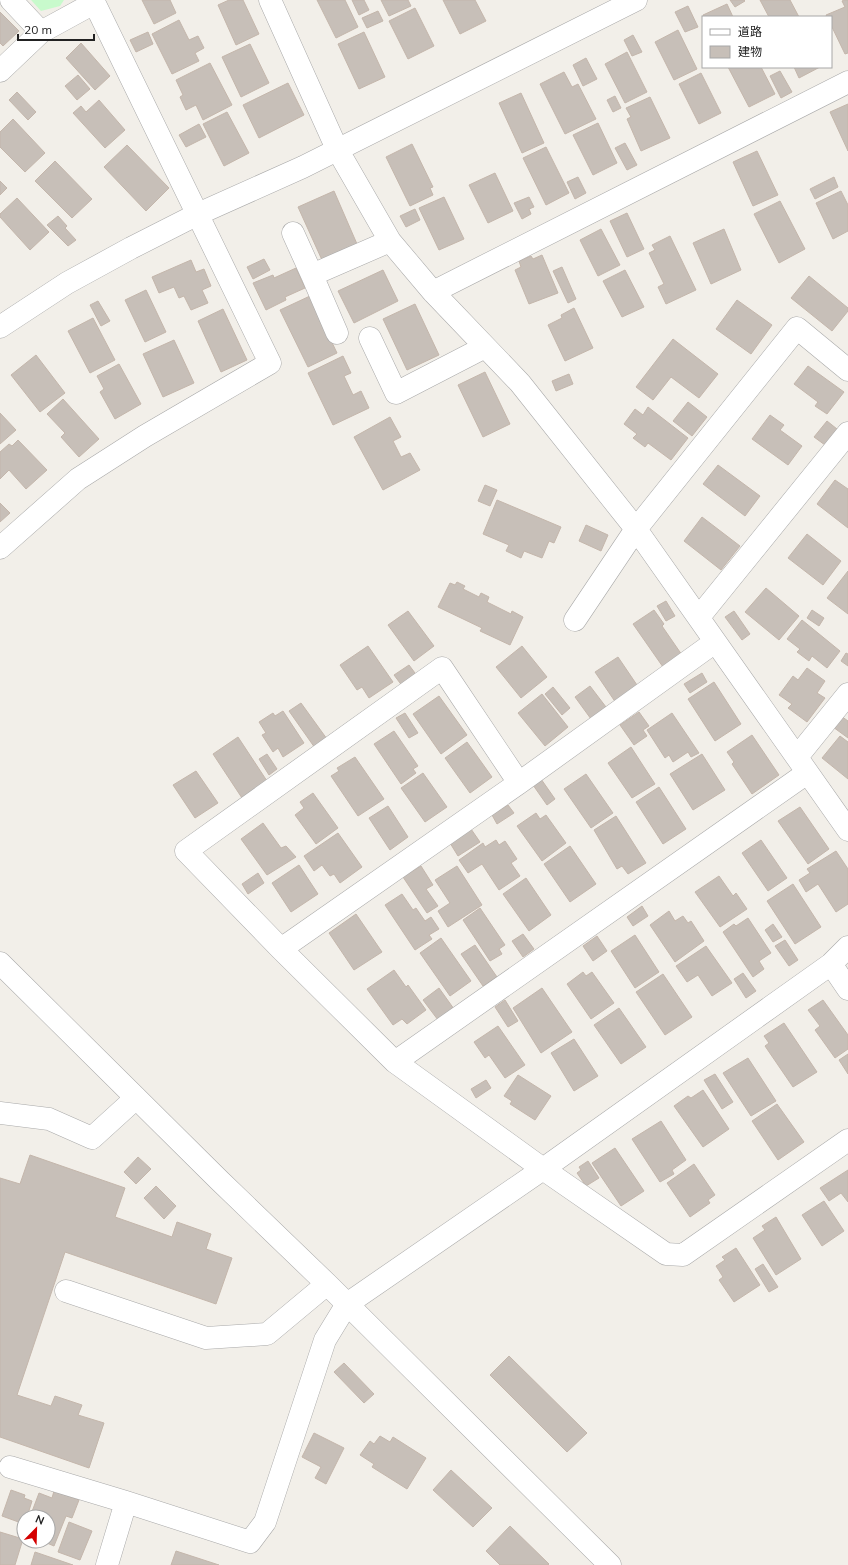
<svg xmlns="http://www.w3.org/2000/svg" width="848" height="1565" font-family="Mulish,'Noto Sans JP',sans-serif">
  <style>
    .park { fill: #c8facc }
    .building { fill: #c7bfb8; stroke: #c4b6ab }
    .lines { fill: none; stroke-linecap: round; stroke-linejoin: round }
    .minor-casing { stroke: #a9a9a9; stroke-width: 23 }
    .minor { stroke: #fff; stroke-width: 22 }
  </style>
  <rect width="100%" height="100%" fill="#f2efe9"/>
  <path class="park" d="M31 0H64L60 6 41 11Z"/>
  <path class="building" d="M142 0H170L176 13 154 24Z
    M229 0H243L259 34 236 45 218 5Z
    M317 0H345L358 27 336 38Z
    M352 0H364L369 10 359 15Z
    M381 0H408L411 6 389 16Z
    M443 0H475L486 21 460 34Z
    M730 0H744L745 1 735 7Z
    M760 0H790L799 17H769Z
    M844 0H848V53L845 54 831 25V17H827L826 15 845 7 842 1Z
    M727 4 733 17H704L703 15Z
    M688 6 698 27 685 32 675 12Z
    M415 8 434 46 408 59 389 21Z
    M378 11 383 21 367 28 362 18Z
    M0 12 19 31 3 46 0 43Z
    M179 20 189 40 198 36 204 48 195 53 199 61 172 74 152 34Z
    M678 30 697 69 674 80 655 42Z
    M148 32 153 44 136 52 130 40Z
    M364 32 385 77 359 89 338 44Z
    M633 35 642 52 632 56 624 40Z
    M81 43 110 76 95 90 66 58Z
    M250 44 269 83 241 97 222 57Z
    M627 52 647 92 625 103 605 64Z
    M586 58 597 79 583 86 573 65Z
    M210 63 232 105 203 120 196 105 186 110 180 97 183 95 176 80Z
    M728 67H761L775 94 749 107Z
    M794 67H820L799 78Z
    M780 71 792 92 781 98 770 76Z
    M564 72 572 87 578 84 596 119 565 134 540 84Z
    M701 73 721 113 699 124 679 84Z
    M78 75 90 89 77 100 65 86Z
    M288 83 304 115 259 138 243 105Z
    M17 92 36 112 28 120 9 100Z
    M521 93 544 143 522 153 499 103Z
    M615 96 621 108 613 112 607 100Z
    M650 97 670 138 641 151 627 119 631 117 626 108Z
    M99 100 125 130 105 148 73 113 81 106 86 112Z
    M848 104V151L830 112Z
    M227 112 249 153 224 166 203 124Z
    M13 119 45 153 25 172 0 147V132Z
    M598 123 617 163 593 175 573 135Z
    M199 124 206 137 186 147 179 135Z
    M625 143 637 165 627 170 615 148Z
    M412 144 433 187 430 188 433 195 410 206 386 157Z
    M127 145 169 188 146 211 104 167Z
    M546 147 569 193 546 205 523 158Z
    M757 151 778 195 753 206 733 162Z
    M55 161 92 199 72 218 35 181Z
    M495 173 513 211 488 223 469 185Z
    M578 177 586 193 575 199 567 182Z
    M834 177 838 187 815 199 810 189Z
    M0 181 7 188 0 195Z
    M334 191 357 244 322 260 298 207Z
    M841 191 848 205V231L833 239 816 203Z
    M444 197 464 239 439 250 419 208Z
    M529 197 534 207 529 209 531 214 522 219 514 203Z
    M17 198 49 232 30 250 0 217V214Z
    M780 201 805 249 779 263 754 214Z
    M415 209 420 220 406 227 400 216Z
    M627 213 644 249 627 257 610 221Z
    M58 216 67 226 65 228 76 240 68 246 47 225Z
    M601 229 620 265 598 276 580 240Z
    M724 229 741 270 711 284 693 243Z
    M670 236 696 290 666 304 658 287 664 284 649 253 655 250 652 245Z
    M542 255 558 293 529 304 515 270 521 267 519 261 531 256 533 259Z
    M264 259 270 270 253 279 247 267Z
    M191 260 196 272 204 269 211 286 202 290 208 303 191 310 184 296 179 298 174 287 159 293 152 277Z
    M562 267 576 299 568 303 553 271Z
    M296 268 305 288 285 297 286 300 266 310 253 283 273 275 274 278Z
    M383 270 398 301 354 323 338 291Z
    M625 270 644 307 622 317 603 281Z
    M809 276 848 308V311L832 331 791 298Z
    M146 290 166 332 145 342 125 300Z
    M310 296 337 353 308 367 280 310Z
    M737 300 772 325 751 354 716 329Z
    M98 301 110 321 101 326 90 305Z
    M415 304 439 355 407 370 383 319Z
    M574 308 593 348 565 361 548 325 562 318 561 315Z
    M223 309 247 360 221 372 198 321Z
    M93 318 115 360 90 373 68 331Z
    M673 339 718 374 699 398 671 377 653 400 636 387Z
    M174 340 194 383 163 397 143 354Z
    M36 355 65 393 40 412 11 375Z
    M343 356 351 373 344 376 353 395 361 391 369 408 333 425 308 373Z
    M119 364 141 404 115 419 100 392 104 389 97 376Z
    M808 366 844 392 827 414 815 406 818 402 794 384Z
    M485 372 510 424 483 437 458 385Z
    M569 374 573 384 556 391 552 381Z
    M63 399 99 439 79 457 61 437 65 433 47 414Z
    M688 402 707 417 692 436 673 421Z
    M648 407 688 438 671 460 648 443 645 447 633 438 637 434 624 424 635 409 643 415Z
    M0 413 16 430 0 444Z
    M770 415 784 425 780 430 802 446 788 465 752 439Z
    M390 417 401 437 393 441 401 457 410 453 420 470 383 490 354 437Z
    M827 421 837 429 825 445 814 437Z
    M18 440 47 470 26 489 9 470 0 479V452L9 444 12 446Z
    M718 465 760 496 745 516 703 484Z
    M835 480 848 489V528L817 504Z
    M485 485 497 490 490 506 478 501Z
    M497 500 561 527 554 543 549 541 542 558 524 551 521 558 506 551 509 545 483 534Z
    M0 503 10 513 0 522Z
    M702 517 740 546 721 570 684 541Z
    M586 525 608 535 601 551 579 541Z
    M807 534 841 561 823 585 788 558Z
    M848 571V614L827 598Z
    M457 582 465 586 463 589 479 597 481 593 489 597 487 602 511 614 512 611 523 617 510 645 480 631 482 628 438 607 450 583 455 585Z
    M766 588 799 616 779 640 745 612Z
    M666 601 675 616 666 621 657 606Z
    M654 610 664 624 662 626 682 655 663 667 633 624Z
    M812 610 824 618 819 626 807 618Z
    M408 611 434 646 414 661 388 625Z
    M734 611 750 634 742 640 725 617Z
    M802 620 840 651 827 668 812 656 809 661 797 652 800 649 787 639Z
    M368 646 393 682 369 698 362 687 357 690 340 665Z
    M522 646 547 677 521 698 496 667Z
    M846 653 848 654V666L841 661Z
    M618 657 639 688 616 703 595 672Z
    M409 665 418 677 403 687 394 675Z
    M807 668 825 681 817 693 825 698 807 722 788 708 792 704 779 695 793 676 798 680Z
    M702 673 707 682 690 693 684 684Z
    M714 682 741 724 715 741 688 699Z
    M590 686 606 707 591 719 575 697Z
    M553 687 570 708 562 715 545 694Z
    M542 694 568 727 545 746 518 713Z
    M439 696 467 735 441 754 413 714Z
    M301 703 327 739 315 748 289 711Z
    M283 711 304 743 283 757 278 748 273 752 262 735 266 733 259 722 273 713 275 716Z
    M639 712 649 726 643 730 647 736 634 745 620 725Z
    M405 713 418 733 409 738 396 718Z
    M672 713 699 753 691 757 688 752 673 762 669 755 665 758 647 730Z
    M841 716 848 721V738L833 727Z
    M394 731 418 766 413 769 416 773 401 784 374 744Z
    M752 735 779 775 752 794 732 764 734 762 727 752Z
    M840 736 848 742V779L822 758Z
    M238 737 267 781 242 798 213 754Z
    M467 742 492 777 470 793 445 758Z
    M631 747 655 784 632 798 608 763Z
    M267 754 277 769 269 775 259 759Z
    M702 754 725 790 693 810 670 774Z
    M355 757 384 799 358 816 331 776 339 771 337 768Z
    M196 771 218 803 195 818 173 785Z
    M423 773 447 807 425 822 401 788Z
    M586 774 613 813 591 828 564 789Z
    M541 779 555 799 547 805 533 785Z
    M659 787 686 829 663 844 636 802Z
    M313 793 338 828 316 844 295 815 304 808 300 802Z
    M508 805 514 813 497 824 492 815Z
    M388 806 408 837 390 850 369 818Z
    M800 807 829 849 808 864 778 821Z
    M536 813 540 819 546 815 566 843 542 861 517 826Z
    M616 816 646 863 628 874 622 866 617 869 594 830Z
    M263 823 281 848 286 846 296 857 267 875 241 839Z
    M471 829 480 842 458 856 450 843Z
    M338 833 362 867 340 883 334 874 330 876 322 865 314 871 304 856Z
    M496 840 499 845 505 841 517 859 511 863 520 876 499 890 482 864 468 873 459 860 483 843 485 847Z
    M761 840 787 878 768 891 742 853Z
    M570 846 596 884 570 902 544 864Z
    M836 851 848 869V904L836 912 818 884 806 892 799 880 810 873 807 869Z
    M299 865 318 894 291 912 272 883Z
    M421 866 433 885 426 889 438 906 427 913 403 877Z
    M457 866 482 905 448 927 438 911 450 903 435 880Z
    M258 873 264 883 248 894 242 884Z
    M719 876 733 896 736 893 747 909 720 927 695 892Z
    M526 878 551 915 529 931 503 894Z
    M793 884 821 927 795 944 767 901Z
    M402 894 413 910 416 908 425 921 431 917 439 929 429 935 432 939 415 950 385 905Z
    M642 906 648 916 633 926 627 917Z
    M480 908 505 945 499 949 502 954 490 961 463 920Z
    M669 911 675 921 683 916 688 923 691 921 704 941 675 962 650 925Z
    M356 914 382 952 354 970 329 933Z
    M748 918 771 953 759 961 764 969 753 977 723 932 734 924 736 926Z
    M773 924 782 937 773 942 765 930Z
    M523 934 534 949 523 957 512 941Z
    M635 935 659 972 635 988 611 951Z
    M597 936 607 951 593 961 583 946Z
    M441 938 471 981 450 996 420 953Z
    M785 940 798 960 789 966 775 946Z
    M475 945 497 977 483 986 461 954Z
    M706 946 732 983 712 996 698 975 687 982 676 966Z
    M394 970 406 987 408 985 426 1010 407 1024 402 1019 393 1025 367 989Z
    M583 972 586 976 592 972 614 1003 591 1019 567 984Z
    M743 973 756 991 746 998 734 979Z
    M663 974 692 1017 665 1035 636 992Z
    M439 988 454 1009 438 1020 423 1000Z
    M542 988 572 1032 541 1053 513 1008Z
    M505 1000 518 1021 508 1027 495 1007Z
    M823 1000 848 1035V1049L835 1058 815 1030 820 1026 808 1010Z
    M619 1008 646 1047 621 1064 594 1025Z
    M784 1023 817 1072 793 1087 765 1046 769 1043 764 1036Z
    M498 1026 525 1065 505 1078 489 1055 485 1058 474 1042Z
    M574 1039 598 1076 574 1091 551 1053Z
    M848 1054V1074L839 1060Z
    M748 1058 776 1101 751 1116 723 1073Z
    M715 1074 733 1102 722 1109 704 1080Z
    M518 1075 551 1096 535 1120 510 1104 512 1101 504 1096Z
    M486 1080 491 1088 476 1098 471 1089Z
    M703 1090 729 1129 703 1147 674 1106 688 1096 691 1098Z
    M777 1104 804 1142 778 1160 752 1121Z
    M661 1121 686 1160 672 1170 674 1174 660 1182 632 1139Z
    M615 1148 644 1191 621 1206 592 1163Z
    M30 1155 125 1188 115 1217 172 1237 177 1222 211 1234 206 1249 232 1258 216 1304 65 1252 17 1395 51 1406 55 1396 82 1405 78 1415 104 1423 89 1468 0 1437V1178L20 1184Z
    M138 1157 151 1169 136 1184 124 1172Z
    M588 1161 599 1178 586 1186 577 1173 581 1170 579 1167Z
    M694 1164 715 1195 708 1200 710 1203 690 1217 667 1183Z
    M848 1170V1202L841 1193 829 1201 820 1188Z
    M156 1186 176 1206 164 1219 144 1198Z
    M824 1201 844 1231 822 1246 802 1215Z
    M776 1217 801 1259 776 1275 753 1238 765 1230 762 1226Z
    M736 1248 760 1285 734 1302 719 1280 723 1277 716 1266 725 1260 722 1257Z
    M763 1264 778 1287 769 1292 755 1269Z
    M509 1356 587 1433 567 1452 490 1375Z
    M344 1363 374 1394 364 1403 334 1372Z
    M314 1433 344 1448 326 1484 315 1478 321 1467 302 1457Z
    M380 1436 390 1442 393 1437 426 1458 407 1489 372 1467 374 1464 360 1455 370 1441 374 1444Z
    M451 1470 492 1508 473 1527 433 1490Z
    M11 1490 25 1495 24 1498 32 1501 27 1517H24V1524L2 1516Z
    M54 1491 79 1500 72 1518 66 1516 54 1546 42 1541H48V1517H30L39 1493 52 1498Z
    M69 1522 92 1531 80 1560 58 1552Z
    M510 1526 549 1564 548 1565H500L486 1551Z
    M0 1532 23 1539 15 1565H0Z
    M176 1551 219 1565H171Z
    M35 1552 73 1565H31Z"/>
  <g class="lines">
    <g class="minor-casing">
      <path id="minor" d="M11 0 41 32
        M270 0 337 149 390 241 433 292 520 383 636 529 848 830
        M0 71 41 32 94 3
        M293 233 312 275 390 241
        M312 275 337 333
        M433 292 848 82
        M0 327 67 283 131 248 198 214 303 167 636 0
        M370 338 396 393 485 347
        M0 548 78 479 145 436 270 363 93 0
        M699 617 848 433
        M575 620 636 529 797 328 848 370
        M797 757 848 694
        M519 783 442 668 186 851 281 949 395 1062 543 1169 666 1254 683 1255 848 1140
        M281 949 519 783 715 642
        M0 963 219 1180 327 1284 610 1565
        M831 964 848 989
        M395 1062 807 773
        M0 1113 49 1119 92 1138 136 1098
        M66 1291 206 1338 267 1334 327 1284
        M10 1467 126 1502 250 1542 265 1522 325 1340 347 1304 543 1169 831 964 848 947
        M107 1565 126 1502"/>
    </g>
    <use href="#minor" class="minor"/>
  </g>
  <rect x="702" y="16" width="130" height="52" fill="#ffffff" stroke="#a7a7a7"/>
  <rect x="710" y="29" width="20" height="6" fill="#ffffff" stroke="#a7a7a7"/>
  <text x="738" y="36" font-size="12" fill="#222222">道路</text>
  <rect x="710" y="46" width="20" height="12" fill="#c7bfb8" stroke="#a7a7a7"/>
  <text x="738" y="56" font-size="12" fill="#222222">建物</text>
  <g transform="translate(36 1529) rotate(23)"><circle r="19" fill="#ffffff" stroke="#a7a7a7"/>
  <path d="M0-3L7 15L0 10L-7 15Z" fill="#d40000"/>
  <text y="-6" font-size="11" font-weight="bold" text-anchor="middle" fill="#222222">N</text>
  </g>
  <path d="M18 34v6h76v-6" fill="none" stroke="#222222" stroke-width="2"/>
  <text x="24" y="34" font-size="12" fill="#222222" stroke="#ffffff" stroke-width="3" paint-order="stroke">20 m</text>
</svg>
